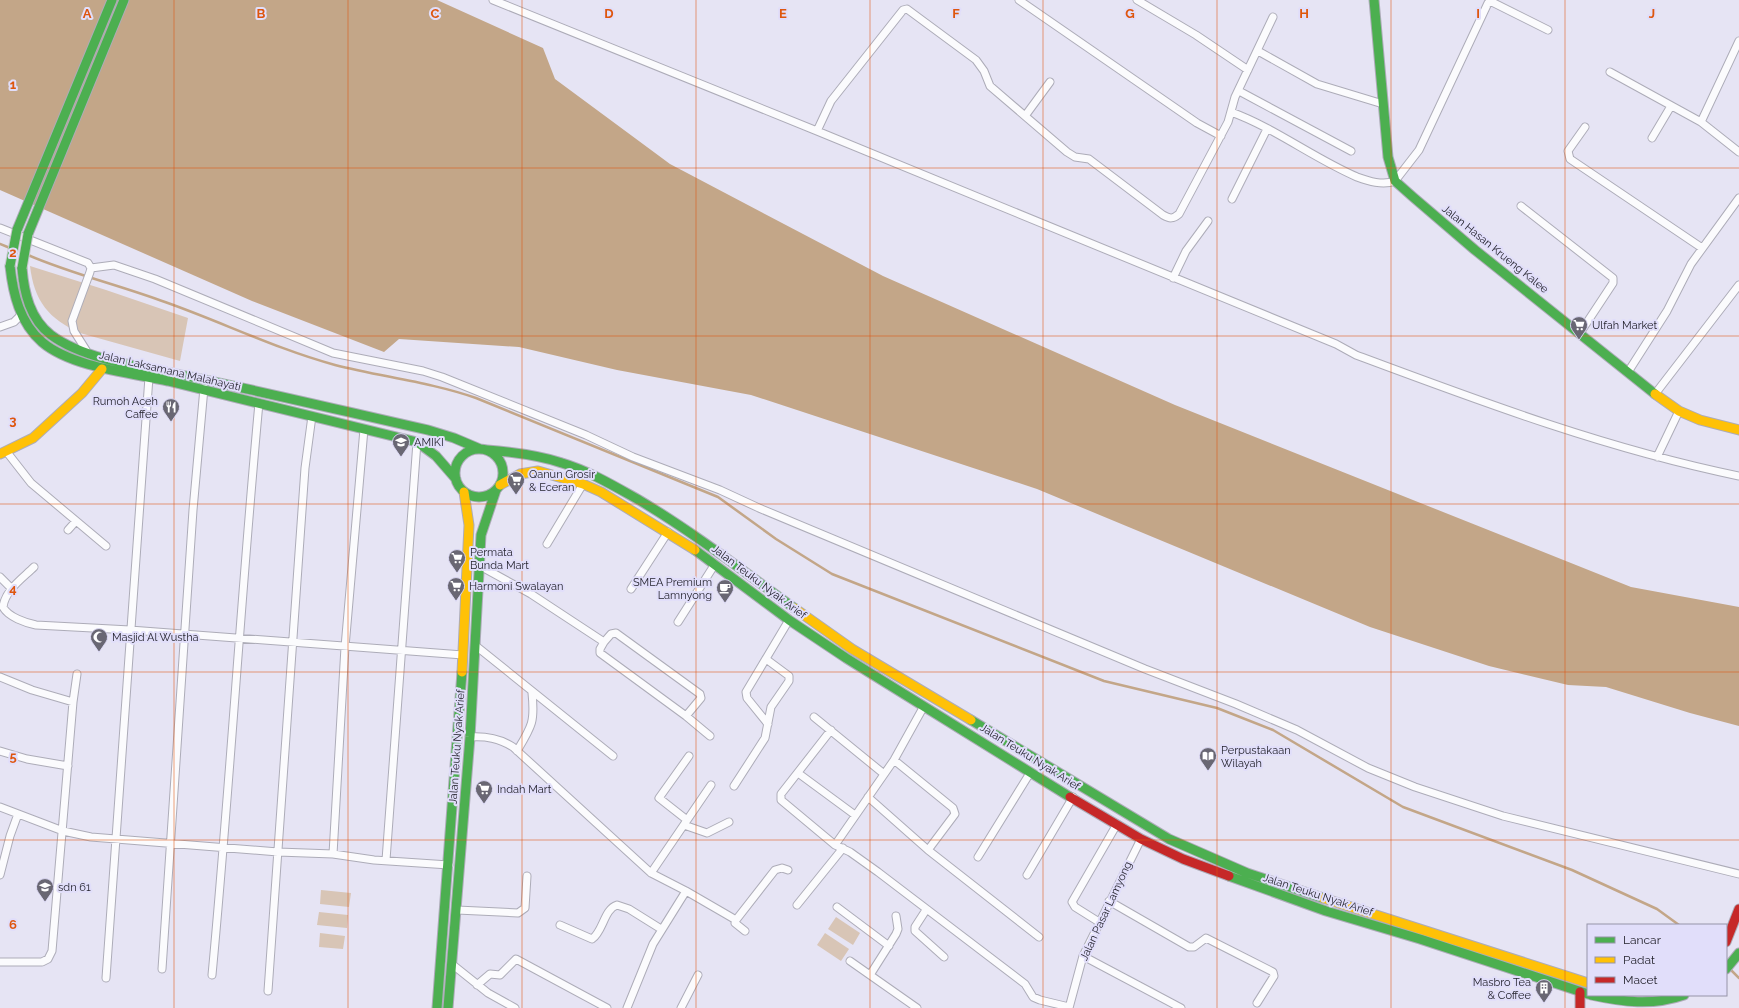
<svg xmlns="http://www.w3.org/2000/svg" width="1739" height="1008" font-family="Raleway,sans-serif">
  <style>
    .green { fill: #d8c5b6 }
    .water { fill: #c3a688 }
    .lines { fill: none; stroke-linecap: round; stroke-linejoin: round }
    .stream { stroke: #c3a688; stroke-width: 2.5 }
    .street-casing { stroke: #adacb8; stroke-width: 9 }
    .fast-casing { stroke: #adacb8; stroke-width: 11 }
    .slow-casing { stroke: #adacb8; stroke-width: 11 }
    .jam-casing { stroke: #adacb8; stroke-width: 11 }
    .street { stroke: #fbfbfd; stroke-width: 7 }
    .fast { stroke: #4caf50; stroke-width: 9 }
    .slow { stroke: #ffc107; stroke-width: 9 }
    .jam { stroke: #c62828; stroke-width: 9 }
    .fast-bridge-casing { stroke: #c6c5cd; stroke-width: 11; stroke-linecap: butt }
    .fast-bridge { stroke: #4caf50; stroke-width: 9 }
    .grid { fill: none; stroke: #de560e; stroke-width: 1; stroke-opacity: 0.55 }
    .labels { text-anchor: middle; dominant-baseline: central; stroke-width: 4; stroke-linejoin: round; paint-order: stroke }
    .street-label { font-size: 11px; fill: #25242e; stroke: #e1defa }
    .poi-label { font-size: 11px; fill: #25242e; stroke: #e1defa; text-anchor: start }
    .grid-label { font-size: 13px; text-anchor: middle; font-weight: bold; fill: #de560e; stroke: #e1defa; stroke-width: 4; stroke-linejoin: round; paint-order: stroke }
  </style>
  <rect width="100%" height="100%" fill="#e6e4f4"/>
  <path class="green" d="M30 266 106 290 188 318 180 361 80 333C49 319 34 301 30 266Z
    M321 890 351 893 349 907 320 904Z
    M319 912 348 915 347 928 317 925Z
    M836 917 860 933 853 945 828 929Z
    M320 933 345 936 343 949 319 947Z
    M825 933 849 949 841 961 817 945Z"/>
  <path class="water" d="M0 0H437L543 48 555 79 670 164 883 276 1175 405 1631 587 1739 607V726L1690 713 1606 687 1568 685 1489 666 1370 627 1037 489 751 395 617 370 519 347 399 339 384 352 252 301 0 190Z"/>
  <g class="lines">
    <path class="stream" d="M0 244 10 248
      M28 255C72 274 119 285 165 302 222 322 276 349 335 365 382 377 430 382 476 398L718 497 776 539 832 574 1104 681 1217 708 1273 730 1403 807 1572 870 1657 909 1679 925
      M1729 968 1739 978"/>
    <g class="street-casing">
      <path id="street" d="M493 0 817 131 1336 344 1356 355C1482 402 1607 449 1739 476
        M1019 0 1197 123 1221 136
        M1137 0 1196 35 1248 70
        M1258 51 1317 84 1383 104
        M1610 72 1701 122 1739 152
        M1239 91 1351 151
        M1231 112C1275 128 1313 158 1357 177 1368 181 1383 186 1395 181L1419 150 1488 3 1492 2 1548 30
        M1025 116 1050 82
        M1701 122 1739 41
        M1585 127 1568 151 1570 159 1702 248
        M817 131 831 101 903 10 907 9 976 60 984 71 990 86 1067 152 1075 157 1089 159 1163 215C1170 219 1173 219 1179 214L1228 122 1235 97 1273 17
        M1652 138 1671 106
        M1232 199 1267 129
        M1521 206 1613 278V283L1580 333
        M0 228 88 263 91 268 90 272 72 321 74 331 86 350
        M91 268 114 265 155 279 333 353 423 371 442 377 586 435 633 457 720 490 759 508 1145 669 1236 704 1297 730 1368 768 1415 787 1503 816 1739 874
        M1173 278 1186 251 1208 221
        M0 327 14 322 21 315
        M1628 372 1667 311 1691 264 1739 198
        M1655 394 1739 285
        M6 451 31 483 106 546
        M1657 457 1679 411
        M68 530 76 521
        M547 544 583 484
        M480 566 531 594 604 642 600 649V653L686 716 710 736
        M34 567C23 578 5 590 3 607 8 617 26 623 36 625L130 630 463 655
        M0 577 12 589
        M631 589 668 532
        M678 622 715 564
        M604 642 611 634 616 633 700 694 701 698 686 716
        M476 646 613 756
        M0 677 32 690 73 702
        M814 717 884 774
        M768 724 747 698 746 692 789 620
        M831 730 781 794V800L835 845 850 852 878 872 1025 984 1033 997 1040 1000 1069 1007
        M470 737C486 736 499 738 513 747L651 873 686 891 653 944 627 1008
        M0 751 27 759 68 766
        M517 751C532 726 535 722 532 693
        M894 760 953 808 955 814 928 850
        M798 773 855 815
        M734 786 765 738 771 707 789 681V676L766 659
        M868 797 928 850 1039 937
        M0 807 63 831 91 837 278 852 333 854 374 860 449 865
        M687 820 659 798 689 756
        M684 825 707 833 729 822
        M835 845 894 760 924 706
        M333 854 345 647 364 429
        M978 857 1030 773
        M386 860 417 442
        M651 873 711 785
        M0 875 10 836 18 814
        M1027 875 1073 797
        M686 891 736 920 775 870 782 868 788 870
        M1109 901 1189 947H1194L1206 938 1273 972 1274 976 1257 1003
        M797 905 843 848
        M837 907 889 946
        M457 910 518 913 525 908 527 876
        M926 910 915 927V931L944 957
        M736 920 735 923 745 931
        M1099 922 1075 907 1072 902 1117 824
        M560 925 592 939C603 932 604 909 617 905L629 909 661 929
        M1083 956 1181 1008
        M850 961 917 1008
        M0 962H42L48 959 52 951 73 702 77 674
        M453 965 488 993 515 1008
        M162 969 193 510 204 388
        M212 975C230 785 241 594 259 403
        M870 975 896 934 898 929 896 916
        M106 978 149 377
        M477 985 490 974 500 975 516 959 607 1008
        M268 991 305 468 312 416
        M681 1008 698 975
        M1069 1008 1083 956 1141 839"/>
    </g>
    <g class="fast-casing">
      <path id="fast" d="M1374 0 1388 157 1395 181 1413 197 1475 250 1655 394
        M17 230 112 0
        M28 234 124 0
        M10 266C13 294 20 323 42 342 71 367 131 373 168 381 251 402 334 422 417 442L436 456 456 479
        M22 268C24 293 30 319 51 335 87 362 157 369 201 379 277 395 352 413 428 430L454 438 480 449
        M455 473a24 24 0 1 1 48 0a24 24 0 1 1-48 0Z
        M487 450C512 452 538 455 562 463 589 471 614 486 639 500 693 532 743 571 794 608
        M695 550 789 620 846 658 1070 797
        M971 720 1169 839 1247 873 1323 898
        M1229 876 1326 911 1420 939 1588 994
        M1726 969 1739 953
        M1591 995C1623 1002 1652 1006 1684 995
        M437 1008 462 672
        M448 1008 470 737 481 535 496 490"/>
    </g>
    <g class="slow-casing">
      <path id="slow" d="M1655 394 1679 411 1700 420 1739 430
        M0 454 33 438 82 393 102 369
        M500 485 520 474 538 471 583 484 601 492 695 550
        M794 608 852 649 971 720
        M462 672 469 525 464 492
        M1323 898 1588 983"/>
    </g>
    <g class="jam-casing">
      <path id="jam" d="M1070 797 1141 839 1183 859 1229 876
        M1726 942 1739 909
        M1580 992V1008"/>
    </g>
    <use href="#street" class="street"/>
    <use href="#fast" class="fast"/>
    <use href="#slow" class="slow"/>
    <use href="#jam" class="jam"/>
    <g class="fast-bridge-casing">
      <path id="fast-bridge" d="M10 266 17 230
        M22 268 28 234"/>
    </g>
    <use href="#fast-bridge" class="fast-bridge"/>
  </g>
  <path class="grid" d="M174 0V1008M348 0V1008M522 0V1008M696 0V1008M870 0V1008M1043 0V1008M1217 0V1008M1391 0V1008M1565 0V1008M0 168H1739M0 336H1739M0 504H1739M0 672H1739M0 840H1739"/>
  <defs>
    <g id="supermarket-pin" transform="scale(0.9)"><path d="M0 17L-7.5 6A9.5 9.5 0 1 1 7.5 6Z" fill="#696773" stroke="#e1defa"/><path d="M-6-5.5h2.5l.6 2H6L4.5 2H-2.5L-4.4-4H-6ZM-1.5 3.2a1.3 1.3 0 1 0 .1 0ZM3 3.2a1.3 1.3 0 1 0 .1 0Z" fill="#fff"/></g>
    <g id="restaurant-pin" transform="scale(0.9)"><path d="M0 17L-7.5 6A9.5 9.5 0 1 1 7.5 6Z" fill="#696773" stroke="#e1defa"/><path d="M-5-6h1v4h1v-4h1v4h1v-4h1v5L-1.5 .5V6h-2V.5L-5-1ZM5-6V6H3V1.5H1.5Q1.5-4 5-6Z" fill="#fff"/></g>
    <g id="university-pin" transform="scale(0.9)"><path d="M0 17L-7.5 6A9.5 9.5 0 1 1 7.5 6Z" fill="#696773" stroke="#e1defa"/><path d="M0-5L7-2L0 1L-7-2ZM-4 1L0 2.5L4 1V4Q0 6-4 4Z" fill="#fff"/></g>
    <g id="cafe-pin" transform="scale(0.9)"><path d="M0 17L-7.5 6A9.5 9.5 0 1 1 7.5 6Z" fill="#696773" stroke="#e1defa"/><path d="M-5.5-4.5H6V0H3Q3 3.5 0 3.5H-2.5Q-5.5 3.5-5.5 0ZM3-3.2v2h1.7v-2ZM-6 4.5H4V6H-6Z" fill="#fff"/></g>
    <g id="mosque-pin" transform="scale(0.9)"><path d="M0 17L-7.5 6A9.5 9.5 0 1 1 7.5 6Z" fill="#696773" stroke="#e1defa"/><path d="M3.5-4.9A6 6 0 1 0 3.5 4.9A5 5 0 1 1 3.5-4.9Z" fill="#fff"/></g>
    <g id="library-pin" transform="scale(0.9)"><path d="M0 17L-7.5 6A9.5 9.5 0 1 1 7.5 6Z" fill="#696773" stroke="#e1defa"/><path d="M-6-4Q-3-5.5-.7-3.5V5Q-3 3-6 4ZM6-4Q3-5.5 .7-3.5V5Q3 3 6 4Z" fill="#fff"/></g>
    <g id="school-pin" transform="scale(0.9)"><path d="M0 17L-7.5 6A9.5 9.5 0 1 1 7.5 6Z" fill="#696773" stroke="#e1defa"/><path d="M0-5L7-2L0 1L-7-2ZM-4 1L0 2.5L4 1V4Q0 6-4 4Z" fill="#fff"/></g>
    <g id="building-pin" transform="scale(0.9)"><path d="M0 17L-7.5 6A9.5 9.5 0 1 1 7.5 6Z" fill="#696773" stroke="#e1defa"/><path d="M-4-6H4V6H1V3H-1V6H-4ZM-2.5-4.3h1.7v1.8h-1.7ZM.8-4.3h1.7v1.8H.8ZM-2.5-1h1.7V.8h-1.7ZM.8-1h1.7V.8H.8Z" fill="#fff"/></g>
  </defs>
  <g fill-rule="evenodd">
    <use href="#supermarket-pin" x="1579" y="325"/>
    <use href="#restaurant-pin" x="171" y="407"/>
    <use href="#university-pin" x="401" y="442"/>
    <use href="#supermarket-pin" x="516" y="480"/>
    <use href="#supermarket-pin" x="457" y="558"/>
    <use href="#supermarket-pin" x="456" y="586"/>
    <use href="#cafe-pin" x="725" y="588"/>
    <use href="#mosque-pin" x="99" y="637"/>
    <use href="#library-pin" x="1208" y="756"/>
    <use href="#supermarket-pin" x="484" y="789"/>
    <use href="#school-pin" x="45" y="887"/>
    <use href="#building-pin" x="1544" y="988"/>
  </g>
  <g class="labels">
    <g class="street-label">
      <text transform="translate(1495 249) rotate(39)">Jalan Hasan Krueng Kalee</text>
      <text transform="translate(170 371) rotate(13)">Jalan Laksamana Malahayati</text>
      <text transform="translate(759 582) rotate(37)">Jalan Teuku Nyak Arief</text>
      <text transform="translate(457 747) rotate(-86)">Jalan Teuku Nyak Arief</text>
      <text transform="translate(1030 757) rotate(32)">Jalan Teuku Nyak Arief</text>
      <text transform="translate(1318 895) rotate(18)">Jalan Teuku Nyak Arief</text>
      <text transform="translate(1106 911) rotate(-65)">Jalan Pasar Lamyong</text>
    </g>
    <g class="poi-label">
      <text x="1592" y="325">Ulfah Market</text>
      <text x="158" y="401" text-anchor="end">Rumoh Aceh<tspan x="158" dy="13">Caffee</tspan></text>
      <text x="414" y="442">AMIKI</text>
      <text x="529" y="474">Qanun Grosir<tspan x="529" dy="13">&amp; Eceran</tspan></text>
      <text x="470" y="552">Permata<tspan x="470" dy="13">Bunda Mart</tspan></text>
      <text x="712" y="582" text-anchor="end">SMEA Premium<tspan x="712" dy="13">Lamnyong</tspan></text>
      <text x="469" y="586">Harmoni Swalayan</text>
      <text x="112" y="637">Masjid Al Wustha</text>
      <text x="1221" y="750">Perpustakaan<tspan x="1221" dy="13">Wilayah</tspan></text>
      <text x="497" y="789">Indah Mart</text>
      <text x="58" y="887">sdn 61</text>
      <text x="1531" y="982" text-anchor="end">Masbro Tea<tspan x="1531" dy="13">&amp; Coffee</tspan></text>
    </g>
  </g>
  <g class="grid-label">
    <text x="87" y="18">A</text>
    <text x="261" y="18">B</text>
    <text x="435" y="18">C</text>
    <text x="609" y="18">D</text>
    <text x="783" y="18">E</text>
    <text x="956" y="18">F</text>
    <text x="1130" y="18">G</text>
    <text x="1304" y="18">H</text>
    <text x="1478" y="18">I</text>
    <text x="1652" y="18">J</text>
    <text x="13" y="89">1</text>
    <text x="13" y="257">2</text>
    <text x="13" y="425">3</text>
    <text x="13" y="593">4</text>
    <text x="13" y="761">5</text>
    <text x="13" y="929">6</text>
  </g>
  <rect x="1587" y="924" width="140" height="72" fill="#e1defa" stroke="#9694a8"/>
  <rect x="1595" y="937" width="20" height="6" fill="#4caf50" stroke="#9694a8"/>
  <text x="1623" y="944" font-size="12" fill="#25242e">Lancar</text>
  <rect x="1595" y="957" width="20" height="6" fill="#ffc107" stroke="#9694a8"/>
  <text x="1623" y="964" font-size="12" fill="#25242e">Padat</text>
  <rect x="1595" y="977" width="20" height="6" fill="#c62828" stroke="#9694a8"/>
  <text x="1623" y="984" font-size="12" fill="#25242e">Macet</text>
</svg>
